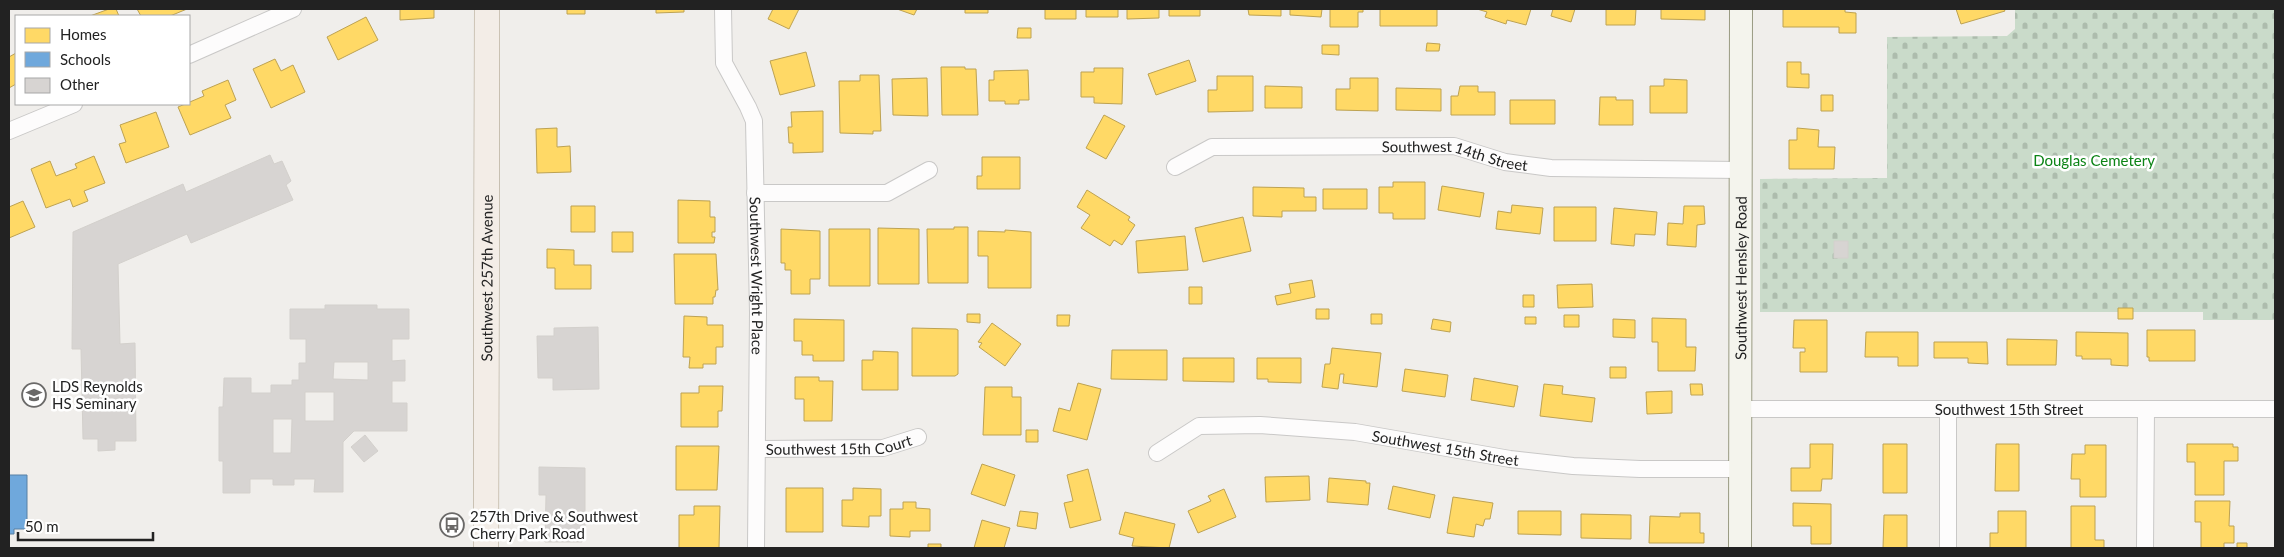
<svg xmlns="http://www.w3.org/2000/svg" width="2284" height="557" font-family="Lato,sans-serif">
  <style>
    .cemetery { fill: url(#cemetery-stones) }
    .homes { fill: #ffd966; stroke: #bda252 }
    .schools { fill: #6fa8dc; stroke: #5880a4 }
    .building { fill: #d7d4d2; stroke: #d3d0cc; fill-rule: evenodd }
    .lines { fill: none; stroke-linecap: round; stroke-linejoin: round }
    .street-casing { stroke: #c9c8c7; stroke-width: 18 }
    .secondary-casing { stroke: #999a82; stroke-width: 24 }
    .primary-casing { stroke: #a79c86; stroke-width: 26 }
    .street { stroke: #fdfcfc; stroke-width: 16 }
    .secondary { stroke: #f4f4ed; stroke-width: 22 }
    .primary { stroke: #f3ede7; stroke-width: 25 }
    .labels { text-anchor: middle; dominant-baseline: central; stroke-width: 5; stroke-linejoin: round; paint-order: stroke }
    .street-label { font-size: 15px; fill: #222; stroke: #fff }
    .park-label { font-size: 15px; fill: #0c8416; stroke: #fff }
    .poi-label { font-size: 15px; fill: #222; stroke: #fff; text-anchor: start }
  </style>
  <defs>
    <pattern id="cemetery-stones" width="16" height="16" patternUnits="userSpaceOnUse" patternTransform="scale(1.25)"><rect width="16" height="16" fill="#cadbca"/><path d="M2 7V4a2 2 0 0 1 4 0v3zM10 15v-3a2 2 0 0 1 4 0v3z" fill="#adbcad"/></pattern>
  </defs>
  <rect width="100%" height="100%" fill="#f0eeeb"/>
  <path class="cemetery" d="M2015 9H2275V320H2203V312H1760V179L1887 178V37L2007 36 2015 29Z"/>
  <path class="homes" d="M109 9H116L119 16H90Z
    M137 9H187L170 16H141Z
    M400 9H434V18L400 20Z
    M567 9H585V14H567Z
    M656 9H684V12L656 13Z
    M773 9H799L789 29 768 19Z
    M897 9H917L914 15Z
    M965 9H988V13H965Z
    M1045 9H1076V19H1045Z
    M1086 9H1118V17H1086Z
    M1127 9H1159V18L1127 19Z
    M1169 9H1200V16H1169Z
    M1248 9H1281V16L1249 15Z
    M1290 9H1322L1321 17 1290 15Z
    M1330 9H1363V12H1358V27H1330Z
    M1380 9H1437V26H1380Z
    M1477 9H1531L1526 25 1507 20 1506 24 1485 17 1487 12Z
    M1553 9H1575L1571 22 1551 16Z
    M1606 9H1636L1635 25H1606Z
    M1661 9H1705V20L1661 19Z
    M1783 9H1845V12L1856 13V33H1839V27H1783Z
    M1956 9H2004L2005 11 1961 24Z
    M366 17 378 40 338 60 327 37Z
    M1018 28H1031V38H1017Z
    M1427 43 1440 44 1439 51H1426Z
    M1322 45H1339V55L1322 54Z
    M806 52 815 86 780 95 770 61Z
    M16 53V84L9 88V57Z
    M275 59 281 71 293 65 305 92 271 108 253 69Z
    M1189 60 1196 81 1156 95 1148 74Z
    M1787 62H1801V74H1809V88L1787 87Z
    M941 67H965V69H976L978 115H942Z
    M1094 68H1123L1122 104 1094 103V97H1081V72H1094Z
    M1028 70 1029 100H1019V104H1005V101H989V80H994V71Z
    M860 75H879L881 131H873V134L840 133 839 81H860Z
    M1217 76H1253V111L1208 112V90H1217Z
    M927 78 928 116 893 115 892 79Z
    M1350 78H1378V111L1336 110V89H1350Z
    M1664 79 1687 80V113H1650V86H1664Z
    M228 80 236 100 225 105 231 118 190 135 178 107 204 96 202 91Z
    M1265 86 1302 87V108H1265Z
    M1460 86H1478V92H1495V115H1451V96H1458Z
    M1396 88 1441 89V111L1396 110Z
    M1821 95H1833V111H1821Z
    M1600 97H1616V100H1633V125H1599Z
    M1510 100H1555V124H1510Z
    M823 111V152L793 153V143H789L788 127H792L791 112Z
    M156 112 169 147 126 163 119 144 126 142 120 125Z
    M1104 115 1125 126 1106 159 1086 148Z
    M557 128V147L570 146 571 172 537 173 536 129Z
    M1797 128 1819 130 1818 147H1835L1834 169H1789V140H1797Z
    M94 156 105 183 84 191 88 201 73 207 70 199 46 208 31 169 50 161 56 176 77 168 75 164Z
    M982 157H1020V189H977V176H982Z
    M1393 182H1425V219H1393V213H1379V187H1393Z
    M1442 186 1484 193 1480 217 1438 210Z
    M1253 187 1304 188V197H1316V211H1282V217L1253 216Z
    M1323 189H1367V209H1323Z
    M1087 190 1130 217 1128 220 1135 225 1122 245 1114 240 1110 246 1081 228 1090 215 1077 207Z
    M678 200 710 201V217H715V232H712V237H715L714 243H678Z
    M23 201 35 227 9 238V207Z
    M1512 205 1543 208 1540 234 1496 229 1498 211 1511 213Z
    M571 206H595V232H571Z
    M1684 206H1704L1705 224 1697 225 1696 247 1667 245 1668 223 1683 224Z
    M1554 207H1596V241H1554Z
    M1614 208 1657 212 1655 235 1635 234 1634 246 1611 244Z
    M1243 217 1251 251 1203 262 1195 228Z
    M954 227H968V283H928L927 229H954Z
    M878 228 919 229V284H878Z
    M781 229 820 231V279H810V294H791V270H785V263H781Z
    M829 229H870V286H829Z
    M1005 230 1031 232V288H988V256H978V231L1005 232Z
    M612 232H633V252H612Z
    M1185 236 1188 270 1138 273 1136 241Z
    M547 249 574 250V265H591V289H555V268H547Z
    M674 254H716L718 290H716L715 297H713V304H675Z
    M1312 280 1315 297 1277 305 1275 296 1291 293 1289 284Z
    M1592 284 1593 307 1558 308 1557 285Z
    M1189 287H1202V304H1189Z
    M1523 295H1534V307H1523Z
    M2118 308H2133V319H2118Z
    M1316 309H1329V319H1316Z
    M967 314H980V323L967 322Z
    M1371 314H1382V324H1371Z
    M1057 315H1070L1069 326H1057Z
    M1564 315H1579V327H1564Z
    M684 316 707 317V325H723V347H716V364H703V368H689L690 357H683Z
    M1525 317H1536V324H1525Z
    M1652 318 1686 319V347H1696L1695 371H1658V342H1652Z
    M794 319 844 320V361H813V355H802V341H794Z
    M1433 319 1451 322 1450 332 1431 329Z
    M1613 319 1635 320V338L1613 337Z
    M1794 320H1827V372H1800V352H1805V348H1793Z
    M992 323 1021 344 1005 366 979 347 982 343 978 342Z
    M912 328 956 329 958 330V374L955 376H912Z
    M2147 330H2195V361H2149V357H2147Z
    M1866 332H1918V366H1898V357H1865Z
    M2076 332 2128 333V366L2111 365V359H2082V356H2076Z
    M2007 339 2057 340 2056 365H2007Z
    M1934 342H1987L1988 364 1968 363V358H1934Z
    M1332 348 1381 353 1377 387 1343 383 1344 374H1340L1338 389 1322 387 1325 364H1330Z
    M1112 350H1167V380L1111 379Z
    M873 351 898 352V390H862V360H873Z
    M1183 358H1234V382L1183 381Z
    M1257 358H1301V383L1268 382V379H1257Z
    M1610 367H1626V378H1610Z
    M1405 369 1448 375 1445 397 1402 391Z
    M795 377H819V381H833L832 421H804V399H795Z
    M1474 378 1518 386 1514 407 1471 400Z
    M1078 383 1101 389 1087 440 1053 431 1059 408 1070 411Z
    M1544 384 1563 386 1562 394 1595 398 1592 422 1540 416Z
    M1690 384H1702L1703 395H1691Z
    M699 386H723L722 411H718V427H681V393H699Z
    M985 387H1012V397H1021V435H983Z
    M1672 391V413L1647 414 1646 392Z
    M1026 430H1038V442H1026Z
    M1810 444H1833L1832 479H1822L1821 491H1791V468H1810Z
    M1883 444H1907V493H1883Z
    M1996 444H2019V491H1995Z
    M2187 444H2233V447H2238V461H2224V495H2195V462H2187Z
    M2085 445H2106V497H2080V479H2071L2072 454H2085Z
    M676 446H719L717 490H676Z
    M982 464 1015 475 1005 506 971 494Z
    M1088 469 1101 520 1070 528 1064 503 1073 501 1067 475Z
    M1309 476 1310 500 1266 502 1265 477Z
    M1329 478 1366 481V483H1370L1368 505 1327 502Z
    M1393 486 1435 495 1430 518 1388 509Z
    M786 488H823V532H786Z
    M853 488 881 489V516H869V527L842 526V500H853Z
    M1224 489 1236 517 1198 533 1188 511 1211 501 1208 496Z
    M1453 497 1493 503 1490 519H1485L1483 526 1476 524 1474 537 1447 533Z
    M2195 501H2230L2229 526H2234V543H2224V548H2201V522H2195Z
    M903 502H916V508L930 509V531H910V537L890 536V509H903Z
    M1793 503 1831 504V544H1811V526H1793Z
    M694 506H720L719 548H679V515H694Z
    M2071 506H2095V540H2104V548H2071Z
    M1020 511 1038 513 1036 529 1017 526Z
    M1518 511H1561V535L1518 534Z
    M1998 511H2026V548H1990V533H1998Z
    M1125 512 1175 524 1169 548 1132 546 1134 538 1119 534Z
    M1680 513H1700V533H1704V543H1649L1650 516 1680 517Z
    M1581 514 1631 515V539L1581 538Z
    M1884 515H1907V548H1883Z
    M982 520 1010 528 1004 548H974Z
    M2237 543H2247V548H2237Z
    M928 544H941V548H928Z"/>
  <path class="schools" d="M9 475H27V529H14V534H9Z"/>
  <path class="building" d="M270 155 274 164 282 161 291 181 286 185 293 200 191 243 187 234 118 264 120 344 135 343 136 441H115V450L98 451V439H83L81 349H72L73 232 183 184 186 192Z
    M1834 241H1848V258H1834Z
    M325 305H377V309H409V339H392V361L405 360V381H392V403H407V431H354L343 442V492H314L315 479H294V485H273V479H250V493H223V461H219V407H223L224 378H251V393H271V385H292V380H299V363H306V339H290V309H325ZM334 362H368V380L333 379ZM305 392H334V421H305ZM273 419H292L291 453H273Z
    M598 327 599 389 553 390V378H538L537 336H554V328Z
    M365 435 378 451 364 462 351 447Z
    M539 467 585 468V528H582V542H545L546 495H539Z"/>
  <g class="lines">
    <g class="street-casing">
      <g id="street">
        <path id="s1" d="M723 9 724 63 748 107 754 121 758 312 756 548"/>
        <path d="M189 55 293 9"/>
        <path d="M9 131 74 104"/>
        <path id="s2" d="M1175 167 1212 147 1454 146 1505 162 1551 168 1741 170"/>
        <path d="M755 193H887L929 170"/>
        <path id="s3" d="M1741 409H2275"/>
        <path id="s4" d="M758 449 883 448 918 437"/>
        <path id="s5" d="M1157 453 1199 426 1260 425 1355 432 1510 459 1573 466 1640 469H1740"/>
        <path d="M1948 548V409"/>
        <path d="M2145 548 2146 409"/>
      </g>
    </g>
    <g class="secondary-casing">
      <g id="secondary">
        <path id="s6" d="M1740 548 1741 9"/>
      </g>
    </g>
    <g class="primary-casing">
      <g id="primary">
        <path id="s7" d="M486 548 487 9"/>
      </g>
    </g>
    <use href="#street" class="street"/>
    <use href="#secondary" class="secondary"/>
    <use href="#primary" class="primary"/>
  </g>
  <defs>
    <g id="school-ring" transform="scale(1.25)"><circle r="9.5" fill="#fff" stroke="#6a6968" stroke-width="1.5"/><path d="M0-5L7-2L0 1L-7-2ZM-4 1L0 2.5L4 1V4Q0 6-4 4Z" fill="#6a6968"/></g>
    <g id="bus-ring" transform="scale(1.25)"><circle r="9.5" fill="#fff" stroke="#6a6968" stroke-width="1.5"/><path d="M-5-6H5V4H4V6H2V4H-2V6H-4V4H-5ZM-3.5-4V0h7V-4ZM-3.5 1.2v1.5H-2V1.2ZM2 1.2v1.5H3.5V1.2Z" fill="#6a6968"/></g>
  </defs>
  <g fill-rule="evenodd">
    <use href="#school-ring" x="34" y="395"/>
    <use href="#bus-ring" x="452" y="525"/>
  </g>
  <g class="labels">
    <g class="street-label">
      <text stroke="none"><textPath href="#s2" startOffset="286">Southwest 14th Street</textPath></text>
      <text stroke="none"><textPath href="#s1" startOffset="274">Southwest Wright Place</textPath></text>
      <text stroke="none"><textPath href="#s7" startOffset="270">Southwest 257th Avenue</textPath></text>
      <text stroke="none"><textPath href="#s6" startOffset="270">Southwest Hensley Road</textPath></text>
      <text stroke="none"><textPath href="#s3" startOffset="268">Southwest 15th Street</textPath></text>
      <text stroke="none"><textPath href="#s4" startOffset="81">Southwest 15th Court</textPath></text>
      <text stroke="none"><textPath href="#s5" startOffset="298">Southwest 15th Street</textPath></text>
    </g>
    <g class="park-label">
      <text x="2094" y="160">Douglas Cemetery</text>
    </g>
    <g class="poi-label">
      <text x="52" y="386">LDS Reynolds<tspan x="52" dy="17">HS Seminary</tspan></text>
      <text x="470" y="516">257th Drive &amp; Southwest<tspan x="470" dy="17">Cherry Park Road</tspan></text>
    </g>
  </g>
  <rect width="2284" height="557" fill="none" stroke="#222222" stroke-width="20"/>
  <rect x="15" y="15" width="175" height="90" fill="#ffffff" stroke="#a7a7a7"/>
  <rect x="25" y="28" width="25" height="15" fill="#ffd966" stroke="#a7a7a7"/>
  <text x="60" y="40" font-size="15" fill="#222222">Homes</text>
  <rect x="25" y="52" width="25" height="15" fill="#6fa8dc" stroke="#a7a7a7"/>
  <text x="60" y="65" font-size="15" fill="#222222">Schools</text>
  <rect x="25" y="78" width="25" height="15" fill="#d7d4d2" stroke="#a7a7a7"/>
  <text x="60" y="90" font-size="15" fill="#222222">Other</text>
  <path d="M18 532v8h135v-8" fill="none" stroke="#222222" stroke-width="2.5"/>
  <text x="25" y="532" font-size="15" fill="#222222" stroke="#ffffff" stroke-width="4" paint-order="stroke">50 m</text>
</svg>
